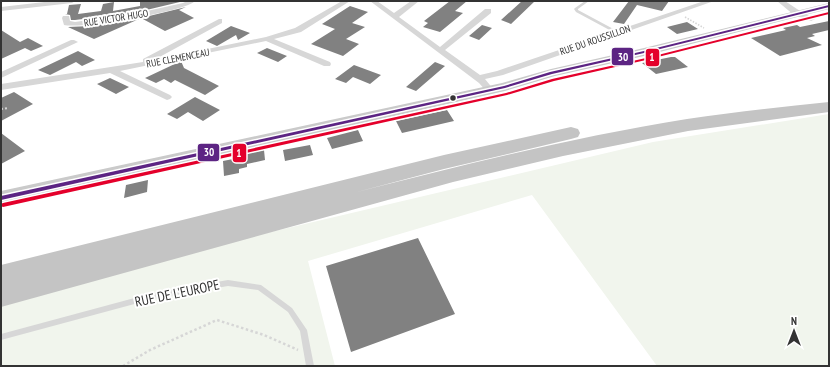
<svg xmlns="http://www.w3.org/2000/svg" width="830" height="367" font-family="'PT Sans Narrow',sans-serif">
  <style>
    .green { fill: #f1f5ed }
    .building { fill: #818181 }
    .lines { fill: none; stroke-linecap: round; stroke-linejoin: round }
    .path-far2 { stroke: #d6d6d6; stroke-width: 1.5; stroke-dasharray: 1.5 1.5; stroke-linecap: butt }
    .path-far1 { stroke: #d6d6d6; stroke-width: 2; stroke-dasharray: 2 2; stroke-linecap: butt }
    .path { stroke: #d6d6d6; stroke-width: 2.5; stroke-dasharray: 2.5 2.5; stroke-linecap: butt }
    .lane { fill: #d7d7d7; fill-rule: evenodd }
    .street { fill: #d7d7d7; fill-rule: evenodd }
    .primary { fill: #cacaca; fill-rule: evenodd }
    .highway { fill: #c4c4c4; fill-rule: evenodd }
    .bus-1-casing { stroke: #fff; stroke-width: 3 }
    .bus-2-casing { stroke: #fff; stroke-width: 3 }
    .bus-1 { fill: #5c2483; fill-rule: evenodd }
    .bus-2 { fill: #e4002b; fill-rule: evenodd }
    .bus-dot { fill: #333; stroke: #fff; stroke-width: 1.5 }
    .labels { text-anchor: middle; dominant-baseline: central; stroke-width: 4; stroke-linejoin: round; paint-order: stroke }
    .far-street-label { font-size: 10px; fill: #333; stroke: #fff }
    .near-street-label { font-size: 14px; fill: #333; stroke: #fff }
    .line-badge { stroke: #fff; stroke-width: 1.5 }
    .badge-label { font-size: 11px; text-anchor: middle; font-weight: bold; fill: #fff }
  </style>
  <rect width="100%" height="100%" fill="#fff"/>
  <path class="green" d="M829 114V366H657L532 195 308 261 335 366H1V301L258 235 653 142Z"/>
  <path class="building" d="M140 1H184L138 12 75 20H71L70 15 65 14H67L69 5 81 4 78 14 101 11 103 4 114 2 113 11 140 6Z
    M450 1H467L455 11 463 13 440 32 423 27 428 23 424 21Z
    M522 1H535L511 24 501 20Z
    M629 1H669L662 11 637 5 624 24 613 22Z
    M350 6 368 12 352 23 365 27 346 39 359 44 343 56 311 44 335 29 322 24Z
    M186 7 179 10 194 18 165 31 141 18Z
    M139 19 94 39 68 27 91 26Z
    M829 21V30L812 34 815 36 807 38 822 45 780 56 751 38 786 30 783 28 797 25 800 27Z
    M687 22 698 29 677 34 667 27Z
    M482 25 492 28 479 40 469 36Z
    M231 26 250 33 238 40 236 35 217 46 206 41Z
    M1 30 20 42 28 38 43 46 31 51 25 48 1 59Z
    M267 48 287 56 278 62 257 53Z
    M78 51 95 60 82 66 76 62 50 75 38 70Z
    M671 57H675L688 67 656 74 642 63Z
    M181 61 184 68 219 86 205 95 175 80 171 83 164 79 156 83 145 78Z
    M435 62 445 66 416 91 406 87Z
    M354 65 381 75 370 84 353 77 346 83 335 79Z
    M110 78 129 87 116 94 97 84Z
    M14 92 33 104 1 121V98Z
    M195 97 220 110 203 121 188 112 177 119 167 114Z
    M447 110 454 121 402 133 396 121Z
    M358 130 363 141 332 149 327 138Z
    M1 133 25 151 1 164Z
    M310 145 313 155 285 161 283 150Z
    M264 150 265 160 247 164V167L239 169V173L224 176 223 161 238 158 237 156Z
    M148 180 147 192 124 198 126 185Z
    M418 238 455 314 351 352 326 266Z"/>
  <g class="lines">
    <path class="path-far2" d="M685 17 704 28"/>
    <path class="path-far1" d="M1 109 8 108"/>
    <path class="path" d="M123 366 150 350 217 320 264 335 298 350"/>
    <path class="lane" d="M585 1H589L578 9V10L619 32V34H617L576 12 574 9 575 8Z
      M228 280 261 285 292 308 307 330 314 366H306L300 331 288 312 258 290 228 286 153 299 1 340V334L153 293Z"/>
    <path class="street" d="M53 1H75L72 3 1 11V7Z
      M187 1H195C184 12 82 29 64 25L62 18 63 16H69L70 21 75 22 138 13 183 3Z
      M342 1H350L301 32 274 39 330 62 331 64 330 66H324L266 41 120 71 170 95 172 97 170 99 167 100 110 73 1 90V84L143 62V59L219 19H222V23L154 60 266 37 295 28Z
      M370 1H377L394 13 411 1H419L399 17 440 47 485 9H491V13L445 50 480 75 497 71 704 1H714L503 75 485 79 494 90 490 93 487 92 479 83Z
      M777 1H785L800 11 815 19 811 21 794 15Z
      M71 40H74L78 42 1 78V72Z"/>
    <path class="primary" d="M829 3V9L644 56 555 76 505 91 1 205V191L502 83 551 69 644 48Z"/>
    <path class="highway" d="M829 102V112L688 131 563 156 453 182 1 307V265L444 155 571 127 578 129 580 133 578 137 571 139 444 169 353 193C463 165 574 137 687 119 734 112 782 107 829 102Z"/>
    <g class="bus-1-casing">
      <path id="bus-1" d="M829 5V7L644 53 552 74 505 88 1 200V196L504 86 550 72 644 51Z"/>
    </g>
    <g class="bus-2-casing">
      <path id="bus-2" d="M829 12V14L646 60 554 81 507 95 3 207 1 206V204L3 203 506 93 552 79 646 58Z"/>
    </g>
    <use href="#bus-1" class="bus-1"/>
    <use href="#bus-2" class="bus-2"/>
  </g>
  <circle class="bus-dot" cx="453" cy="98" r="3.5"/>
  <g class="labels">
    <g class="far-street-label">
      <text transform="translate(116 18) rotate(-9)">RUE VICTOR HUGO</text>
      <text transform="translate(595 40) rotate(-19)">RUE DU ROUSSILLON</text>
      <text transform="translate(178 58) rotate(-11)">RUE CLEMENCEAU</text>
    </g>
    <g class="near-street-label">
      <text transform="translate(177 293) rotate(-12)">RUE DE L'EUROPE</text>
    </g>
  </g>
  <g class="line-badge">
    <rect x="611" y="47" width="23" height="19" rx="4" fill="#5c2483"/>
    <rect x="645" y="48" width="15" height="19" rx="4" fill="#e4002b"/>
    <rect x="197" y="143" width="23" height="19" rx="4" fill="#5c2483"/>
    <rect x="232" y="143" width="15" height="20" rx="4" fill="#e4002b"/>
  </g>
  <g class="badge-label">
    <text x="623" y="61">30</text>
    <text x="652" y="61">1</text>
    <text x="209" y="156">30</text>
    <text x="239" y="157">1</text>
  </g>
  <rect width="830" height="367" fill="none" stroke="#333333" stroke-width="4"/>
  <g transform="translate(794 331)" stroke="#ffffff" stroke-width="3" paint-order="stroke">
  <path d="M0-3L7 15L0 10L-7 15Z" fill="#333333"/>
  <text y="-6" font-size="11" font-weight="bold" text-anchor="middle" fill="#333333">N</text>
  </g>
</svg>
